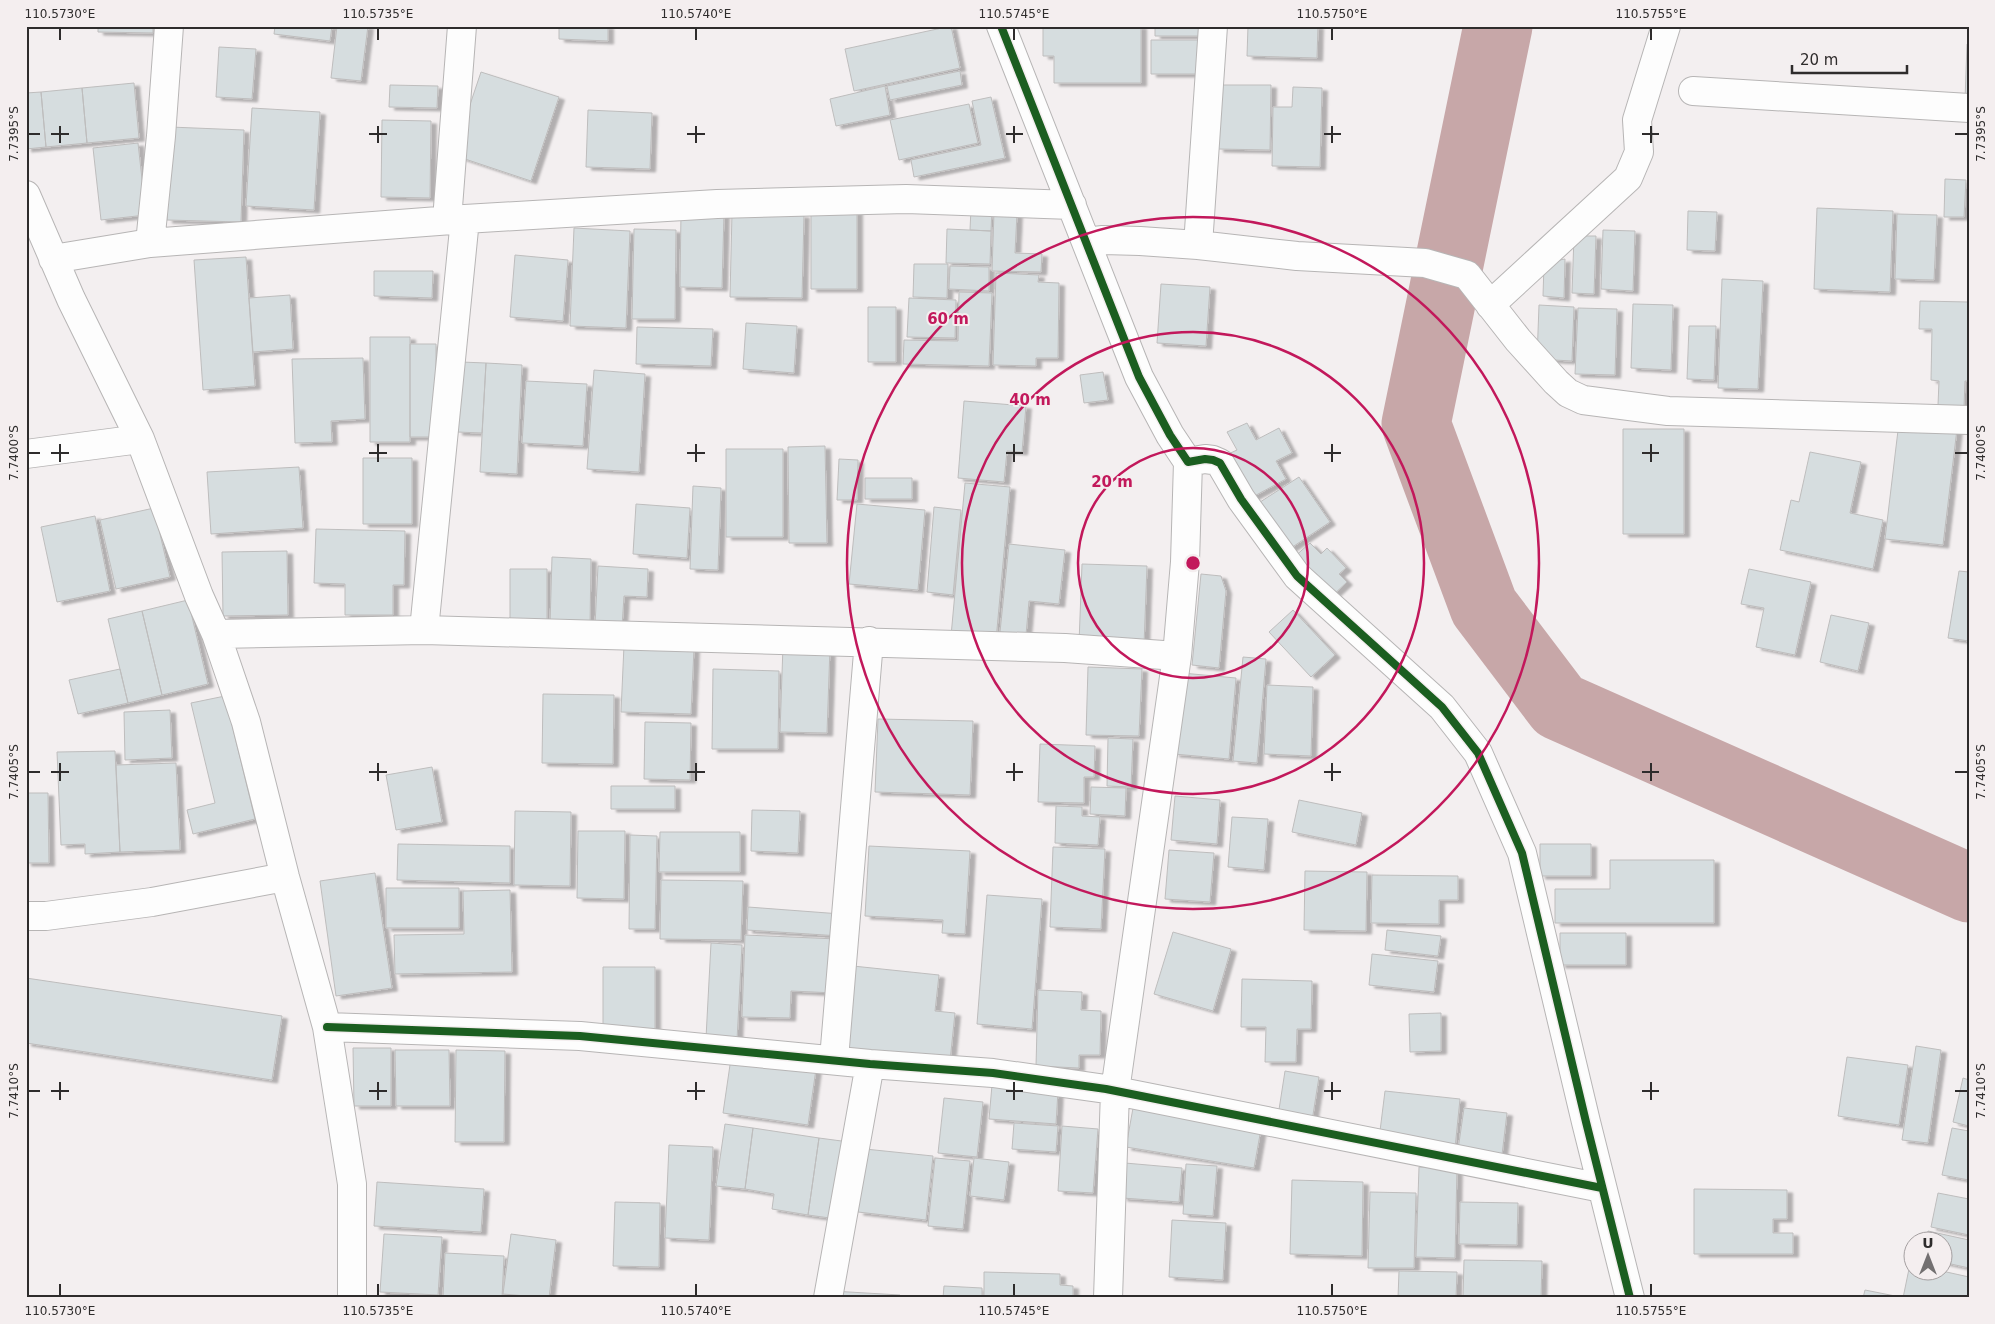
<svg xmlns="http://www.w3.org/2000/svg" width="1995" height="1324" font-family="'DejaVu Sans',sans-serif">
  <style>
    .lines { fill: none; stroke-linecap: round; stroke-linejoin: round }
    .river { stroke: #c7a7a8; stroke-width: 69 }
    .building { fill: #d6dddf; stroke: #bebdbd; filter: url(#shadow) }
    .minor-casing { stroke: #b7b5b5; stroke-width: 30 }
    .minor { stroke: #fdfdfd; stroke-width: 28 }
    .cycleway-casing { stroke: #f4eeef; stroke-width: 11 }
    .cycleway { stroke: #1b5e20; stroke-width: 8 }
    .ticks { fill: none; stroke: #2e2c2c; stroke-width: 2 }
    .ring { fill: none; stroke: #c2185b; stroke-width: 2.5 }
    .centre { fill: #c2185b; stroke: #f4eeef; stroke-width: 2.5 }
    .ring-label { font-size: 15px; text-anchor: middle; font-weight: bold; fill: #c2185b; stroke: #f4eeef; stroke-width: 4; stroke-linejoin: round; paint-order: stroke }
    .neatline { fill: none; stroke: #2e2c2c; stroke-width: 2 }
    .ticks-label { font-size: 12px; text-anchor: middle; fill: #2e2c2c }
  </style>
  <defs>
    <filter id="shadow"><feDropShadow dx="5.5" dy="3" stdDeviation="1" flood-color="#0004"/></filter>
  </defs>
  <rect width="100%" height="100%" fill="#f3eff0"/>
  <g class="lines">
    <path class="river" d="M1498 26 1416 424 1484 607 1559 706 1969 888"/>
  </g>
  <path class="building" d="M98 26H153V33L98 32Z
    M275 26H332L330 41 274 34Z
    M337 26H368L361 81 331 78Z
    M559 26H608V41L559 39Z
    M951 26 960 68 854 91 845 49Z
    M1043 26H1141V83H1054V56H1043Z
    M1155 26H1200V36H1155Z
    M1248 26H1318L1317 58 1247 56Z
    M1151 40H1206V74H1151Z
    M1967 44H1969V100H1965Z
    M219 47 256 49 252 99 216 97Z
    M960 71 962 85 890 100 887 86Z
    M481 72 559 97 531 181 453 155Z
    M134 83 139 138 87 143 82 88Z
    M390 85 438 86 437 108 389 107Z
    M1219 85H1271L1270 150 1218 149Z
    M885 86 890 115 836 126 830 99Z
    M1293 87 1322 88 1320 167 1272 166 1273 107H1292Z
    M82 88 87 143 46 147 41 92Z
    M41 92 46 147 26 149V93Z
    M991 97 1005 158 914 177 911 160 981 145 972 101Z
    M969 104 978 143 899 160 890 120Z
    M252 108 320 112 314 210 246 206Z
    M588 110 652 113 650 169 586 167Z
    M382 120 431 121 430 198 381 197Z
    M170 127 244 130 241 222 167 220Z
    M138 143 146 215 101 220 93 148Z
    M1945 179 1966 180 1964 217H1944Z
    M971 208 992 209 991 231 970 230Z
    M1817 208 1893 211 1890 292 1814 289Z
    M811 211H857V289H811Z
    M1688 211 1717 212 1715 251 1687 250Z
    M681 212 724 213 722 288 680 287Z
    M994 212 1017 213 1015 253 1042 254 1041 272 992 271Z
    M732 213 804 215 802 298 730 297Z
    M1897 214 1937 215 1934 280 1895 279Z
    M574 228 630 231 626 328 570 326Z
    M634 229 676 230 675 319H632Z
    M947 229 991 231 990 264 946 263Z
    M1603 230 1635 231 1633 291 1601 289Z
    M1574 236H1596L1594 294 1572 293Z
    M515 255 568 260 563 321 510 317Z
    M246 257 255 386 203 390 194 260Z
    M1565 259 1564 298 1543 296 1544 263Z
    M914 264H948L947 298 913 297Z
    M950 266 989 267V291L949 289Z
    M374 271H433L432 298 374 296Z
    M996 273 1039 275 1038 282 1059 283 1058 358H1036V366L993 365Z
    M1722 279 1763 281 1758 389 1718 388Z
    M1161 284 1210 287 1206 346 1157 343Z
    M959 292 992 293 989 366 903 364 904 340 958 341Z
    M290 295 293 349 253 352 249 298Z
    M909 298 956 300 955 338 907 337Z
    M1920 301 1969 302V381H1965L1964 407 1938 405 1939 381 1931 380 1932 329H1919Z
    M1633 304 1673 305 1671 370 1631 368Z
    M1539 305 1574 307 1572 361 1537 359Z
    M868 307H896V362H868Z
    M1578 308 1617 309 1615 375 1575 374Z
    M746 323 797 326 794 373 743 369Z
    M1689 326H1716L1714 380 1687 379Z
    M637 327 713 329 711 366 636 364Z
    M370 337H410V442H370Z
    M410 344H436V437H410Z
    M363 358 365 419 331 421 332 442 295 443 292 359Z
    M461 362 486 363 482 433 457 432Z
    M486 363 522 365 517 474 480 472Z
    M594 370 645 374 639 472 587 469Z
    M1103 372 1108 400 1084 403 1080 375Z
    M526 381 587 384 583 446 522 443Z
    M964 401 1026 406 1022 452 1007 451 1004 482 958 478Z
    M1899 422 1957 429 1943 545 1885 539Z
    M1247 423 1256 440 1279 428 1292 453 1276 461 1286 479 1247 500 1224 456 1237 450 1227 432Z
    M1623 429H1684V534H1623Z
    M825 446 827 543H789L788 447Z
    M726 449H783V537H726Z
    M1810 452 1861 462 1850 513 1883 520 1873 569 1780 550 1791 500 1799 502Z
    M363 458H412V524H363Z
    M839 459 858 460 857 500H837Z
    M299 467 303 528 211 534 207 472Z
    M1299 477 1330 522 1288 550 1257 504Z
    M865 478H912V499H865Z
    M965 483 1010 487 996 640 951 636Z
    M693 486 721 488 718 570 690 569Z
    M636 504 690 508 687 558 633 554Z
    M857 504 925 510 918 590 849 584Z
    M934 507 961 510 953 595 927 592Z
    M154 508 170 577 116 589 100 520Z
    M95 516 110 591 57 602 41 527Z
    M316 529 405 531 404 585H393V615H345V584L314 583Z
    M1310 543 1321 554 1327 548 1346 568 1339 574 1347 582 1330 598 1293 558Z
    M1009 544 1065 550 1059 604 1029 601 1026 635 1000 632Z
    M287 551 288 615 223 616 222 552Z
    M552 557 591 559 590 626 550 625Z
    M1082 564 1147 566 1144 645 1079 643Z
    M598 566 648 569 647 597 624 596 622 627 595 625Z
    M510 569H547V620H510Z
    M1749 569 1811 582 1795 655 1756 647 1764 608 1741 604Z
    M1959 571 1969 572V641L1948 638Z
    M1201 574 1221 576 1226 591 1219 668 1192 665Z
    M188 600 208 684 162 695 142 611Z
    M1293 610 1335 655 1311 677 1269 632Z
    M142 611 162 695 128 703 108 619Z
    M1831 615 1869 623 1858 671 1820 662Z
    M624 645 694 648 691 714 621 712Z
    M783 645 830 647 827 733 780 732Z
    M1243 657 1266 659 1257 763 1233 761Z
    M1088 667 1142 669 1139 736 1086 735Z
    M120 669 128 703 78 714 69 680Z
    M713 669 779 671 778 749H712Z
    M1182 673 1236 678 1229 759 1174 754Z
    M1267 685 1313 687 1311 756 1264 754Z
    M543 694 614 695 613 764 542 763Z
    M225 696 255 819 193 834 187 810 215 803 191 703Z
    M170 710 172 758 125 760 124 712Z
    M878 719 973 721 970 795 875 792Z
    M645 722 691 723 690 780 644 779Z
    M1108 738 1133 739 1131 787 1107 786Z
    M1040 744 1095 746 1094 777H1084V803L1038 802Z
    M115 751 120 852 85 854V844L61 845 57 752Z
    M176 763 180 850 120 852 116 765Z
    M432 767 442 822 396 830 386 775Z
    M611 786H675V809H611Z
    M1091 787 1126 788 1125 816 1090 814Z
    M26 793H48L49 863H26Z
    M1175 796 1220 800 1217 844 1171 840Z
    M1299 800 1362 813 1356 845 1292 832Z
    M1056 806 1082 807V816L1100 817 1098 845 1055 843Z
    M752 810 800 811 798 853 751 851Z
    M515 811 571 812 570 886 514 885Z
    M1232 817 1268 819 1264 870 1228 867Z
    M578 831H625L624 899 577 898Z
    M660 832H740V872H659Z
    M630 835 657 836 655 929H629Z
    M398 844 510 846V883L397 880Z
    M1540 844H1591V876H1540Z
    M869 846 970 851 965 934 942 933 943 920 865 916Z
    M1053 847 1105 849 1101 929 1050 927Z
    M1169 850 1214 853 1210 902 1165 899Z
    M1610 860H1714V923H1555V889H1610Z
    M1305 871 1367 872 1366 931 1304 930Z
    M375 873 392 988 336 996 320 881Z
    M1372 875 1458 876V900H1439V924L1371 923Z
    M661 880 743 881 741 940 660 939Z
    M386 888H459V928H386Z
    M510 890 512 972 395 974 394 935 464 934 463 891Z
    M987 895 1042 899 1032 1029 977 1024Z
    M748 907 841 914 840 936 747 930Z
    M1387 930 1441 936 1438 956 1385 950Z
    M1173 932 1231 949 1213 1011 1154 994Z
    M1560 933H1626V965H1560Z
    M745 935 837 939 835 993 791 991 790 1018 742 1017Z
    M711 943 742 945 737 1040 706 1038Z
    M1372 954 1438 961 1434 992 1369 985Z
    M853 966 939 975 935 1011 955 1013 950 1061 844 1050Z
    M603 967H655V1034H603Z
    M26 978 282 1016 272 1080 26 1043Z
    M1242 979 1312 981 1311 1029H1297L1296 1062H1265L1266 1027H1241Z
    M1038 990 1082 992 1081 1010 1101 1011 1100 1055H1079V1068L1036 1066Z
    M1441 1013V1051L1410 1052 1409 1014Z
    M1916 1046 1941 1050 1928 1143 1902 1140Z
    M353 1048H391V1106H354Z
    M395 1050H449L450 1106H396Z
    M456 1050 505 1051 504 1142H455Z
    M1847 1057 1908 1065 1899 1125 1838 1116Z
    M731 1058 816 1069 808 1125 723 1113Z
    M1285 1071 1319 1077 1312 1121 1278 1116Z
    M1963 1078 1969 1080V1126L1953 1122Z
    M992 1085 1058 1091 1056 1124 989 1119Z
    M1385 1091 1460 1099 1455 1148 1379 1139Z
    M944 1098 983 1102 977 1157 938 1153Z
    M1133 1108 1261 1129 1254 1168 1126 1147Z
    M1464 1108 1507 1113 1502 1155 1458 1150Z
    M1014 1123 1058 1126 1056 1152 1012 1149Z
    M725 1124 753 1128 745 1189 716 1186Z
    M1062 1126 1098 1129 1093 1193 1058 1191Z
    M753 1128 819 1138 808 1215 772 1209 774 1194 745 1189Z
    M1952 1128 1969 1131V1180L1942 1175Z
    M819 1138 849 1142 837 1219 808 1215Z
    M669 1145 713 1147 709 1240 665 1238Z
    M865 1149 933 1156 926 1220 858 1212Z
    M935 1158 970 1161 963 1229 928 1226Z
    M974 1158 1009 1162 1004 1200 970 1196Z
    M1125 1163 1182 1168 1179 1202 1122 1198Z
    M1186 1164 1217 1166 1213 1216 1183 1214Z
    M1419 1167 1457 1168 1455 1258 1416 1257Z
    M1292 1180 1363 1182 1362 1256 1290 1254Z
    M377 1182 484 1189 481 1232 374 1226Z
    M1694 1189 1787 1190V1219H1773V1233H1793V1254H1694Z
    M1370 1192 1416 1193 1414 1268H1368Z
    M1938 1193 1969 1199V1235L1931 1227Z
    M615 1202 660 1203 659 1267 613 1266Z
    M1460 1202 1518 1203 1517 1245 1459 1244Z
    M1172 1220 1226 1223 1223 1280 1169 1277Z
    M1928 1231 1969 1240V1268L1942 1262V1242H1926Z
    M384 1234 442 1237 438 1295 380 1292Z
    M511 1234 556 1240 549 1298 503 1294Z
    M445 1253 504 1256 502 1298H443Z
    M1464 1260 1542 1261 1541 1298H1463Z
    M1910 1264 1912 1265V1272L1942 1271 1969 1277V1298H1903Z
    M1399 1271 1457 1272 1456 1298H1398Z
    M984 1272 1060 1274V1285L1073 1286V1298H984Z
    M944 1286 982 1288V1298H943Z
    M1865 1290 1895 1296 1894 1298H1863Z
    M832 1291 900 1295V1298H831Z
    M1659 1296 1703 1298H1659Z"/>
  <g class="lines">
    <g class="minor-casing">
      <path id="minor" d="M1001 26 1139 377 1170 435 1188 462 1205 459 1213 460 1220 463 1241 499 1297 576 1442 707 1478 753 1522 853 1586 1122 1630 1298
        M1693 91 1969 108
        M26 195 71 299 140 439 199 596 216 634 246 722 285 877 327 1027 352 1184V1298
        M447 220 462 26
        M1086 242 1103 240 1140 241 1198 245 1297 256 1425 263 1467 275 1518 340 1556 382 1568 393 1583 400 1668 411 1969 420
        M150 243 161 136 169 26
        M1198 245 1213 26
        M53 259 150 243 465 219 717 204 906 199 1072 205
        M1490 305 1628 178 1639 152 1637 120 1666 26
        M26 454 140 439
        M424 630 465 219
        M216 634 424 630 1065 648 1177 656
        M26 916H46L152 902 285 877
        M327 1027 580 1036 870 1064 993 1073 1106 1089 1602 1188
        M834 1059 869 641
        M828 1298 870 1064
        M1108 1298 1115 1091 1177 656 1185 562 1188 462"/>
    </g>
    <use href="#minor" class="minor"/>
    <g class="cycleway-casing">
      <path id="cycleway" d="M1001 26 1139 377 1170 435 1188 462 1205 459 1213 460 1220 463 1241 499 1297 576 1442 707 1478 753 1522 853 1586 1122 1630 1298
        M327 1027 580 1036 870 1064 993 1073 1106 1089 1602 1188"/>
    </g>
    <use href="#cycleway" class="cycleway"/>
  </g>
  <path class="ticks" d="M60 28V40M378 28V40M696 28V40M1014 28V40M1332 28V40M1651 28V40M60 126V143M378 126V143M696 126V143M1014 126V143M1332 126V143M1651 126V143M28 134H40M51 134H69M369 134H387M687 134H705M1006 134H1023M1324 134H1341M1642 134H1659M1955 134H1968M60 444V462M378 444V462M696 444V462M1014 444V462M1332 444V462M1651 444V462M28 453H40M51 453H69M369 453H387M687 453H705M1006 453H1023M1324 453H1341M1642 453H1659M1955 453H1968M60 763V781M378 763V781M696 763V781M1014 763V781M1332 763V781M1651 763V781M28 772H40M51 772H69M369 772H387M687 772H705M1006 772H1023M1324 772H1341M1642 772H1659M1955 772H1968M60 1082V1100M378 1082V1100M696 1082V1100M1014 1082V1100M1332 1082V1100M1651 1082V1100M28 1091H40M51 1091H69M369 1091H387M687 1091H705M1006 1091H1023M1324 1091H1341M1642 1091H1659M1955 1091H1968M60 1284V1296M378 1284V1296M696 1284V1296M1014 1284V1296M1332 1284V1296M1651 1284V1296"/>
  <g class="ring">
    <circle cx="1193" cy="563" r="115"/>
    <circle cx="1193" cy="563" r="231"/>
    <circle cx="1193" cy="563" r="346"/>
  </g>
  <circle cx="1193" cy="563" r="8" class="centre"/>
  <g class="ring-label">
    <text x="948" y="324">60 m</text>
    <text x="1030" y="405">40 m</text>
    <text x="1112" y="487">20 m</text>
  </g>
  <rect width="1995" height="1324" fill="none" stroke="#f4eeef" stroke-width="55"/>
  <g transform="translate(1928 1256)"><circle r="24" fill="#f4eeef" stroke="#a5a0a1"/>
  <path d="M0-4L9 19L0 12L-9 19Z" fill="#737071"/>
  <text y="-8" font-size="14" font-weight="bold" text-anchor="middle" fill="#2e2c2c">U</text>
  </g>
  <path d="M1792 65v8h115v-8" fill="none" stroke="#2e2c2c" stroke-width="2.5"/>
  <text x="1800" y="65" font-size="15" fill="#2e2c2c" stroke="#f4eeef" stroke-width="4" paint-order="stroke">20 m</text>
  <rect x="28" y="28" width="1940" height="1268" class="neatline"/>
  <g class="ticks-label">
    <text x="60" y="18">110.5730°E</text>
    <text x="378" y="18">110.5735°E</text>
    <text x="696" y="18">110.5740°E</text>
    <text x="1014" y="18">110.5745°E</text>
    <text x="1332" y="18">110.5750°E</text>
    <text x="1651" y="18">110.5755°E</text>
    <text transform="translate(14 134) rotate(-90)" y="4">7.7395°S</text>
    <text transform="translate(1981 134) rotate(-90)" y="4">7.7395°S</text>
    <text transform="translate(14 453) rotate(-90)" y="4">7.7400°S</text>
    <text transform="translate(1981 453) rotate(-90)" y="4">7.7400°S</text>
    <text transform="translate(14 772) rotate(-90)" y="4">7.7405°S</text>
    <text transform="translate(1981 772) rotate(-90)" y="4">7.7405°S</text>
    <text transform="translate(14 1091) rotate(-90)" y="4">7.7410°S</text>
    <text transform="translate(1981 1091) rotate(-90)" y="4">7.7410°S</text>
    <text x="60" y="1315">110.5730°E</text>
    <text x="378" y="1315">110.5735°E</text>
    <text x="696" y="1315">110.5740°E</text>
    <text x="1014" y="1315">110.5745°E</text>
    <text x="1332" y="1315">110.5750°E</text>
    <text x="1651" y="1315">110.5755°E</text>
  </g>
</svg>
